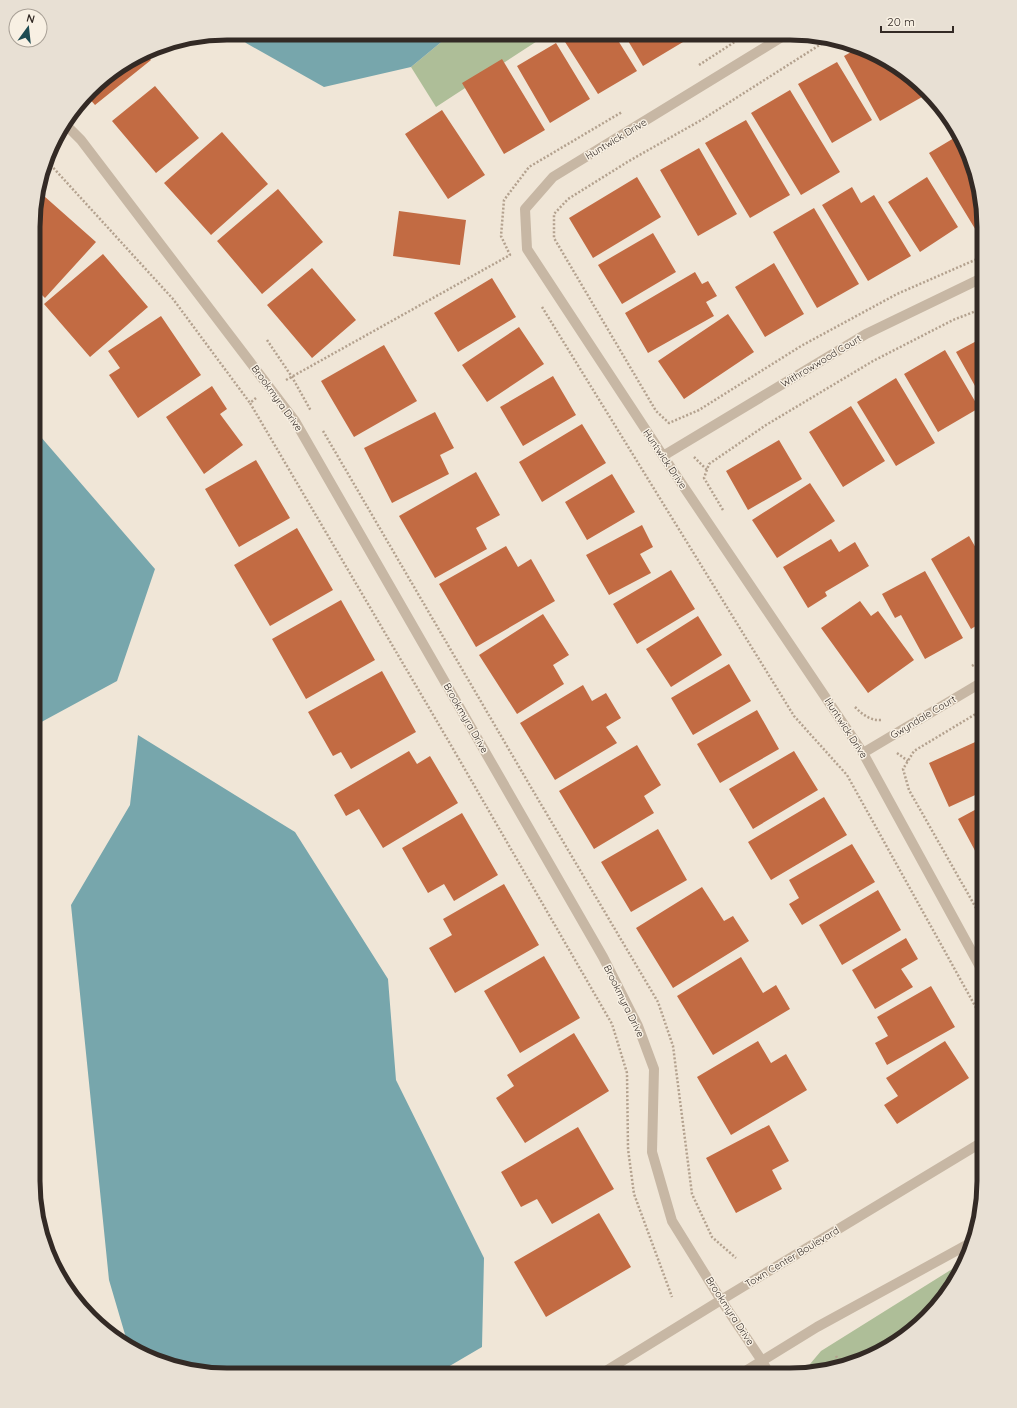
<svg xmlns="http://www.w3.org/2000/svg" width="1017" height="1408" font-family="Quicksand,sans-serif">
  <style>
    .green { fill: #aebe98 }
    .water { fill: #77a6ac }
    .building { fill: #c26b43 }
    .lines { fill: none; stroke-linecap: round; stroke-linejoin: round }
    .path { stroke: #b3a18e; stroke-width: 2.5; stroke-dasharray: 2 2; stroke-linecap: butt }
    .service { stroke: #c7b7a4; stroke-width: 10 }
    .minor { stroke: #c7b7a4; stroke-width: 10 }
    .tertiary { stroke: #c7b7a4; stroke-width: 10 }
    .labels { text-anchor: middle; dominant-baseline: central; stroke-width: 3; stroke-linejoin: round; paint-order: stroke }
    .street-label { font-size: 10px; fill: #332a25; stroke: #f8f0e3 }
    .rim { fill: none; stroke: #332a25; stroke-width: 5 }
  </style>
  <rect width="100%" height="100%" fill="#f0e6d7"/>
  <path class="green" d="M451 34H548L436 107 411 67Z
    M965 1261 951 1289 918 1327 875 1355 808 1371 810 1364 821 1351Z"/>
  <path class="water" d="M237 33 451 34 411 67 324 87 246 43Z
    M34 429 155 569 117 681 34 726Z
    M138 735 295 832 388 979 396 1080 484 1258 482 1347 436 1374 202 1373 153 1360 129 1348 109 1280 71 905 130 805Z"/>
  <path class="building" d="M560 34H614L637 71 598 94Z
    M624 34H678L683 42 643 66Z
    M556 43 590 99 550 123 517 66Z
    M860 47 908 73 922 97 880 121 844 56Z
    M146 54 151 60 95 105 87 96 99 81Z
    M502 59 545 130 504 154 462 83Z
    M837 62 872 120 832 143 798 84Z
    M155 86 199 138 156 173 112 121Z
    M790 90 840 172 801 195 751 113Z
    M442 110 485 175 448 199 405 134Z
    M746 120 790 195 750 218 705 143Z
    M222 132 268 184 211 235 164 183Z
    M959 135 964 142 984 227 977 232 929 153Z
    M699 148 737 214 698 236 660 170Z
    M637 177 661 217 593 258 569 218Z
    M927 177 958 227 920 252 888 202Z
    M852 187 861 203 874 195 911 256 868 281 822 205Z
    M278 189 323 242 262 294 217 241Z
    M44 196 96 242 45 298 35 288V206Z
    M814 208 859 284 817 308 773 232Z
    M399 211 466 220 460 265 393 256Z
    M653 233 676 272 622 304 598 265Z
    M103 254 148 307 90 357 44 304Z
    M774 263 804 314 765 337 735 287Z
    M312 268 356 320 312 358 267 305Z
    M695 272 702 284 708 281 717 296 706 302 714 316 648 353 625 313Z
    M492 278 516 317 458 352 434 313Z
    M728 314 754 352 684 399 658 361Z
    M161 316 201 375 138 418 109 375 120 368 108 351Z
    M519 327 544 364 487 402 462 365Z
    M984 337V402L956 352Z
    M384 345 417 401 354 437 321 381Z
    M945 350 979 408 938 432 904 374Z
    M553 376 576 415 523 446 500 407Z
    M896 378 935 443 896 466 857 402Z
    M212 386 227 409 220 414 243 445 204 474 166 417Z
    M851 406 885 461 843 487 809 432Z
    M435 412 454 448 440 455 449 474 392 503 364 448Z
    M582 424 606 463 542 502 519 462Z
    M779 440 802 479 748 510 726 471Z
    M256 460 290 518 239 547 205 489Z
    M476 472 500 515 476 528 487 549 435 578 399 516Z
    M612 474 635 512 587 540 565 502Z
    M810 483 835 521 777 558 752 520Z
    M642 525 653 547 640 554 651 573 609 595 586 555Z
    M297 528 333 590 270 626 234 565Z
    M984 531V542L979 534Z
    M969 536 984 562V621L971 629 931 559Z
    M831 539 839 552 855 542 869 566 825 592 827 596 808 608 783 567Z
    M506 546 518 567 531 559 555 601 476 647 439 584Z
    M671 570 695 609 637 644 613 604Z
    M925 571 963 638 925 659 901 615 895 618 882 594Z
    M341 600 375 660 306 699 272 639Z
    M860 601 871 616 878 611 914 660 868 693 821 628Z
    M543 614 569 655 553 665 564 684 517 714 479 655Z
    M698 616 722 655 671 687 646 649Z
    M729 664 751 701 693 735 671 698Z
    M382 671 416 732 351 769 341 752 333 756 308 712Z
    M583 685 592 701 606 693 621 718 606 727 617 743 555 780 520 723Z
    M757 710 779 749 720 783 697 744Z
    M984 738V791L949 807 929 763Z
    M637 745 661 785 644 796 654 813 594 849 559 791Z
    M409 751 417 764 430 756 458 803 383 848 359 809 346 816 334 795Z
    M794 751 818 790 753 829 729 789Z
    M824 797 847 835 771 880 748 842Z
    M984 805V858L980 860 958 819Z
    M462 813 498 875 454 901 444 884 428 893 402 848Z
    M658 829 687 880 631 912 601 862Z
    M852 844 875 882 802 925 789 904 799 898 789 880Z
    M504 884 539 945 455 993 429 948 452 935 443 919Z
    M702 887 724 921 733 916 749 941 673 988 636 928Z
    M878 890 901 930 842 965 819 925Z
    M906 938 918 959 901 969 913 987 875 1009 852 970Z
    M544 956 580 1018 520 1053 484 991Z
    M741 957 763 993 776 985 790 1009 713 1055 677 996Z
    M931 986 955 1027 887 1065 875 1043 888 1036 877 1017Z
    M33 1018H36L41 1070 33 1071Z
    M574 1033 609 1091 525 1143 496 1098 514 1086 507 1075Z
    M758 1041 771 1063 786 1054 807 1090 731 1135 697 1077Z
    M945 1041 969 1078 897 1124 884 1105 898 1096 886 1078Z
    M769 1125 789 1161 772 1170 782 1189 736 1213 706 1158Z
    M578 1127 614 1189 552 1224 537 1199 521 1207 501 1172Z
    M599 1213 631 1267 546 1317 514 1262Z"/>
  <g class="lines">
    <path class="path" d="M829 39 703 119 629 161 568 199 554 214V238L656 411 669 423 699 410 801 346 897 294 984 256
      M699 65 747 34
      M48 162 173 299 250 403
      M542 307 794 716 847 775 984 1022
      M267 340 292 377 311 411
      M286 380 510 255 501 236 504 200 529 167 622 112
      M256 398 250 403 452 747 612 1024 627 1073 628 1149 634 1194 672 1297
      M323 431 532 789 658 1002 673 1046 692 1194 712 1237 736 1258
      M694 457 707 470
      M723 510 704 478 709 464 766 425 873 361 953 320 984 308
      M972 666 984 658
      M855 707C863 715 871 721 882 720
      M897 753 908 761
      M984 922 909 790 903 769 914 751 984 709
      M836 1356 840 1363"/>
    <path class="service" d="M762 1361 770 1375"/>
    <path class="minor" d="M785 35 553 177 525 209 527 249 663 456 863 753 984 974
      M65 124 81 140 295 421 603 957 638 1026 654 1069 652 1152 672 1221 721 1300 762 1361
      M663 456 866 334 984 277
      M863 753 984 681"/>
    <path class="tertiary" d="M601 1374 721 1300 984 1141
      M739 1375 817 1327 974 1241"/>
  </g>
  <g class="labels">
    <g class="street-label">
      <text transform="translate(616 139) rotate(-31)">Huntwick Drive</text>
      <text transform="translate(821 361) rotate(-31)">Withrowwood Court</text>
      <text transform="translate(277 398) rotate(54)">Brookmyra Drive</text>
      <text transform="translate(665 459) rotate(56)">Huntwick Drive</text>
      <text transform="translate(923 717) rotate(-31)">Gwyndale Court</text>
      <text transform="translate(466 718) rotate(60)">Brookmyra Drive</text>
      <text transform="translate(846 728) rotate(57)">Huntwick Drive</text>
      <text transform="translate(624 1001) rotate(64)">Brookmyra Drive</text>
      <text transform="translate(792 1257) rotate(-31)">Town Center Boulevard</text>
      <text transform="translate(730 1311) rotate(57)">Brookmyra Drive</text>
    </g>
  </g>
  <path d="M0 0H1017V1408H0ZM227 40H790A187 187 0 0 1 977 227V1181A187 187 0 0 1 790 1368H227A187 187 0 0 1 40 1181V227A187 187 0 0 1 227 40Z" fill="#e8e0d4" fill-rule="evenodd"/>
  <path class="rim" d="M227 40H790A187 187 0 0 1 977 227V1181A187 187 0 0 1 790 1368H227A187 187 0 0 1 40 1181V227A187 187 0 0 1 227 40Z"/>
  <g transform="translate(28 28) rotate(15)"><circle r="19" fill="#f8f0e3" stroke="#a9a197"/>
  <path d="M0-3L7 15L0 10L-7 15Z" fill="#1d4b52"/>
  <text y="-6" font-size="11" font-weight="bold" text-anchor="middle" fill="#332a25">N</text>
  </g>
  <path d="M881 26v6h72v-6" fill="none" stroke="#332a25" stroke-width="2"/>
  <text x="887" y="26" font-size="12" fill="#332a25" stroke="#f8f0e3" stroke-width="3" paint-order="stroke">20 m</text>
</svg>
